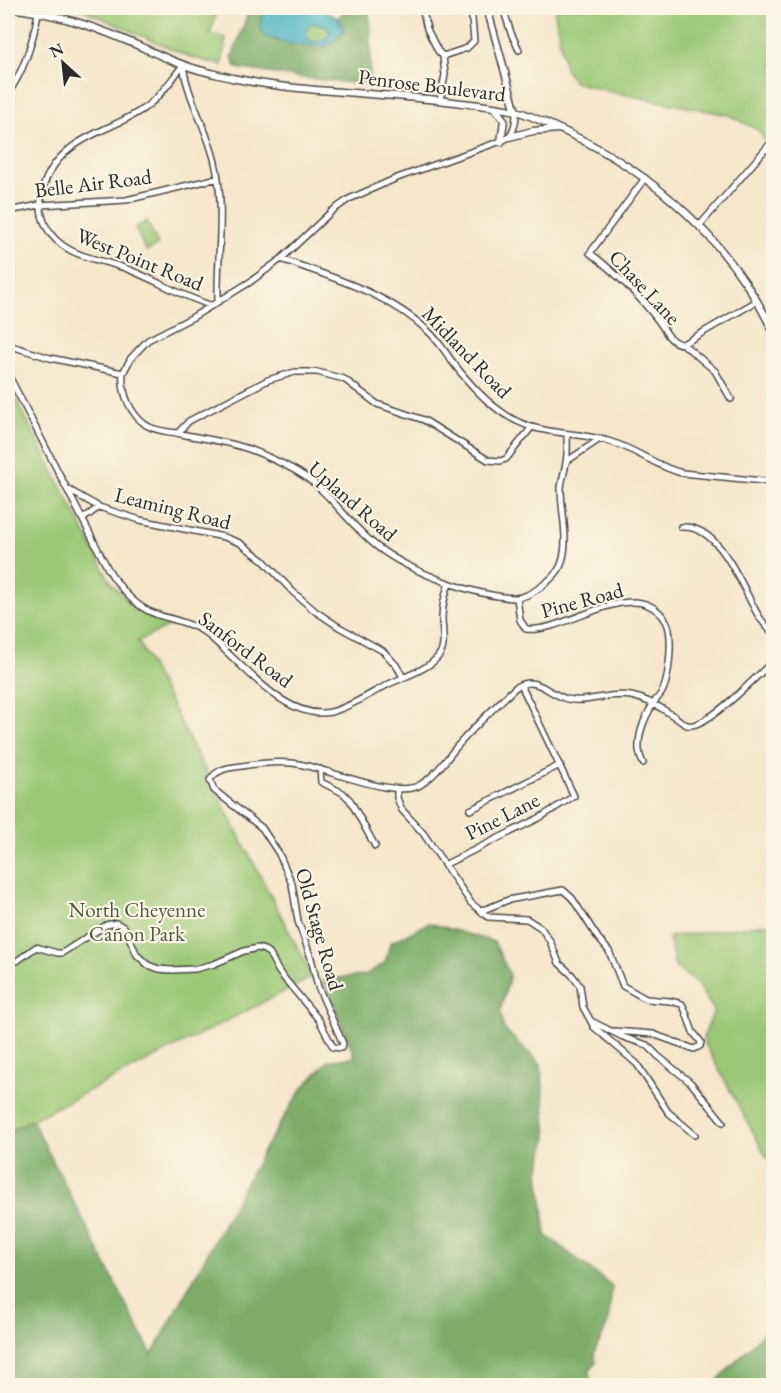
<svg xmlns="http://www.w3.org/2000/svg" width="781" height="1393" font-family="'EB Garamond',serif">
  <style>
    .green { fill: #9bc876; stroke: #637a50; stroke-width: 1.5 }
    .forest { fill: #7cac67; stroke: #546c49; stroke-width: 1.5 }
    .water { fill: #47b4c2; stroke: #397076; stroke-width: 1.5; fill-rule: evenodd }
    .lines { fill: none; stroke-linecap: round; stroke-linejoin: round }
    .minor-casing { stroke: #494743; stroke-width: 8 }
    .tertiary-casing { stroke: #494743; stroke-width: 9 }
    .minor { stroke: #fff; stroke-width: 5 }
    .tertiary { stroke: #fff; stroke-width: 6 }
    .labels { text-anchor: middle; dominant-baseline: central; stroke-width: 4.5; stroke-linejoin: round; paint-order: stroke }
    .street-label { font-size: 21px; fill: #2b2b2b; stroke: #fcf5e5 }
    .park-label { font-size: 21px; fill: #4d5a42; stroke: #fcf5e5 }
  </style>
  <rect width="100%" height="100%" fill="#fcf5e5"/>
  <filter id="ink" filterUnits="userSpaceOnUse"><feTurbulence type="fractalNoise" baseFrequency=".0167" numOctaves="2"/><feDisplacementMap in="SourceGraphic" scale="12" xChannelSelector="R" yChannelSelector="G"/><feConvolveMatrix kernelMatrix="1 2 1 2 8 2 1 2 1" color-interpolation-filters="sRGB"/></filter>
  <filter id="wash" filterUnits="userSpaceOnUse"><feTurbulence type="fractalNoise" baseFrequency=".008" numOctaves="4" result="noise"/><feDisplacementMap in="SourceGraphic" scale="24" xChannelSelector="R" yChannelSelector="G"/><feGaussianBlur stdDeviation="1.35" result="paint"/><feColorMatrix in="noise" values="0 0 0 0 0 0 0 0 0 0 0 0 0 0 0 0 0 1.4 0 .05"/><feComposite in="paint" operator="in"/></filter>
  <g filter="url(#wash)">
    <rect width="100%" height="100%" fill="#f6e6cc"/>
    <path class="green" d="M79 8H218L210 34 226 38 222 65 190 57Z
      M554 8H773V144L763 139 758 130 729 115 611 92 574 82 565 69Z
      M314 23 324 25 330 31 326 38 317 42 310 41 306 35 308 26Z
      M147 221 158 245 146 251 135 228Z
      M8 383 110 581C129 605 146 617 176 623L138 641 313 977 8 1132Z
      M773 923H774L773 1169 705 1044 703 1039 714 1010 696 983 675 967 669 937Z"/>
    <path class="forest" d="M250 8H273C258 15 254 31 272 38L325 47 344 33 340 21 337 19 347 8H368L371 27 370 85 295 77 237 68 232 58Z
      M429 923 494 942 510 975 500 1011 504 1029 541 1064 547 1137 539 1172 546 1235 612 1286 608 1324 594 1353 596 1362 589 1372 591 1385H8V1132L32 1120 152 1355 266 1146 302 1089 328 1061 355 1057 323 980 365 975 385 963 390 943Z
      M773 1323V1385H713Z"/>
    <path class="water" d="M273 8C295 8 338 2 344 31L325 47 293 45 266 37 260 28C261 18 263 11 273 8ZM314 23 324 25 330 31 326 38 317 42 310 41 306 34 308 26Z"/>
  </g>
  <g filter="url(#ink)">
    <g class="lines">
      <g class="minor-casing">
        <path id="minor" d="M422 8 427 29 438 51 443 56 445 75 440 100
          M503 8 511 33 519 50
          M443 56 467 48 474 41 471 8
          M183 65C172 79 161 96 147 106 124 124 94 130 71 148 36 174 26 226 70 250 88 260 111 262 130 270 157 281 182 296 210 305
          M183 65C188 101 209 131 216 167 225 209 217 258 218 301
          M8 93C25 70 33 41 38 13
          M645 178 590 253C616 273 640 296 660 323 666 332 671 344 683 344L757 301
          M8 211 40 205 126 200 218 178
          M700 225 770 144
          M281 259C331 277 388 293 428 331 437 339 444 350 451 360 466 380 484 401 506 415 539 437 574 430 611 442 636 449 657 467 682 473L774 482
          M683 344 715 371 731 399
          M8 345 50 358 123 373 131 358 148 340 193 317 250 282 281 259 332 211 349 199 397 178 504 140C514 135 516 122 516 112
          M123 373C121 392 130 414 146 425 157 432 169 431 181 434 211 440 240 443 268 457 284 464 302 473 315 484 338 504 355 530 379 548 411 572 475 596 515 598 529 598 556 578 561 565 570 540 561 514 561 488 562 478 565 471 566 462 568 453 567 443 567 434
          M8 374 108 569C119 587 133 605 153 613 170 620 188 621 204 632 238 657 283 722 331 712 351 707 371 693 389 684 405 676 435 668 442 650 445 640 442 629 442 618 442 606 445 595 449 583
          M178 433 189 421 268 380 295 372H317L344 379 377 404 424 420 488 460 500 461 506 459 531 428
          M567 461 600 439
          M69 490 99 507 140 520 224 537 240 543 263 560 293 592 315 611 339 627 383 651 396 665 403 677
          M83 519 99 507
          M681 527C721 524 742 588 758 615 762 622 768 628 774 634
          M517 598 520 620 526 629C567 634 636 572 666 621 674 634 669 679 662 692 660 696 656 699 654 703 643 719 633 745 643 763
          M320 769 321 782 343 793 350 800 375 846
          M397 789V798L402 810 423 833 471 903 488 917 527 919 541 928 550 941 559 963 572 975 580 986 583 1007 594 1027 637 1064 668 1112 695 1135
          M470 810 560 765
          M444 865 541 817 574 796 521 685
          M479 910 486 909 508 900 563 890 572 898 598 938 609 951 623 986 646 999 670 1001 682 1004 685 1010 693 1032 701 1042 700 1046 694 1049 653 1034 614 1031
          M8 962 17 961 36 947 57 953H62L106 925 116 923 125 928 137 955 148 965 159 969 170 970 195 969 214 964 244 951 258 948 264 950 269 953 279 972 319 1020 333 1047 341 1048 343 1044 341 1039 318 987 311 958 298 921 292 884 279 854 262 828 214 790 210 780C214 773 220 770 228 768 249 765 270 761 292 763 323 766 395 800 420 785 437 775 448 756 461 742 478 723 497 705 516 687 537 675 548 694 567 699 587 704 609 692 631 696 647 699 659 706 672 715 677 718 682 723 687 725 706 730 759 674 774 660
          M591 1021 623 1037 647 1045 658 1056 691 1083 723 1122"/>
      </g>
      <g class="tertiary-casing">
        <path id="tertiary" d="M8 8C48 12 88 24 125 40 145 48 164 58 184 65 199 71 216 74 232 78 307 94 386 92 462 103 480 105 498 107 516 111 533 116 550 125 566 132 656 174 731 243 774 333
          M487 8 516 112
          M495 108 504 120 501 142
          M509 137 533 131 559 129"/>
      </g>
      <use href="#minor" class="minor"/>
      <use href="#tertiary" class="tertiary"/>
    </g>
  </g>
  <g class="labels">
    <g class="street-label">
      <text transform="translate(432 85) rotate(7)">Penrose Boulevard</text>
      <text transform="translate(93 183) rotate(-7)">Belle Air Road</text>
      <text transform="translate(140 259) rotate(22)">West Point Road</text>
      <text transform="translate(645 287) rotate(47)">Chase Lane</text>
      <text transform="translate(467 352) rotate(46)">Midland Road</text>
      <text transform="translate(353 501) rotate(41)">Upland Road</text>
      <text transform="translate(173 508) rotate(14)">Leaming Road</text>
      <text transform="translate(582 600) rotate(-15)">Pine Road</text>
      <text transform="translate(246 649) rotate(37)">Sanford Road</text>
      <text transform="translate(502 816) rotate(-27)">Pine Lane</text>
      <text transform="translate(320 929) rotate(74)">Old Stage Road</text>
    </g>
    <g class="park-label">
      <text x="137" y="909">North Cheyenne<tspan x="137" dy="24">Cañon Park</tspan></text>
    </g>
  </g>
  <rect width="781" height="1393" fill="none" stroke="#fcf5e5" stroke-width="30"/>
  <g transform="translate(63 63) rotate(333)" stroke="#fcf5e5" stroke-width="4.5" paint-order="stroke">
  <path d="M0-4.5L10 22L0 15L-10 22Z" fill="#2b2b2b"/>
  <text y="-9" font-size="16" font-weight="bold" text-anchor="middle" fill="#2b2b2b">N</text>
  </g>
</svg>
